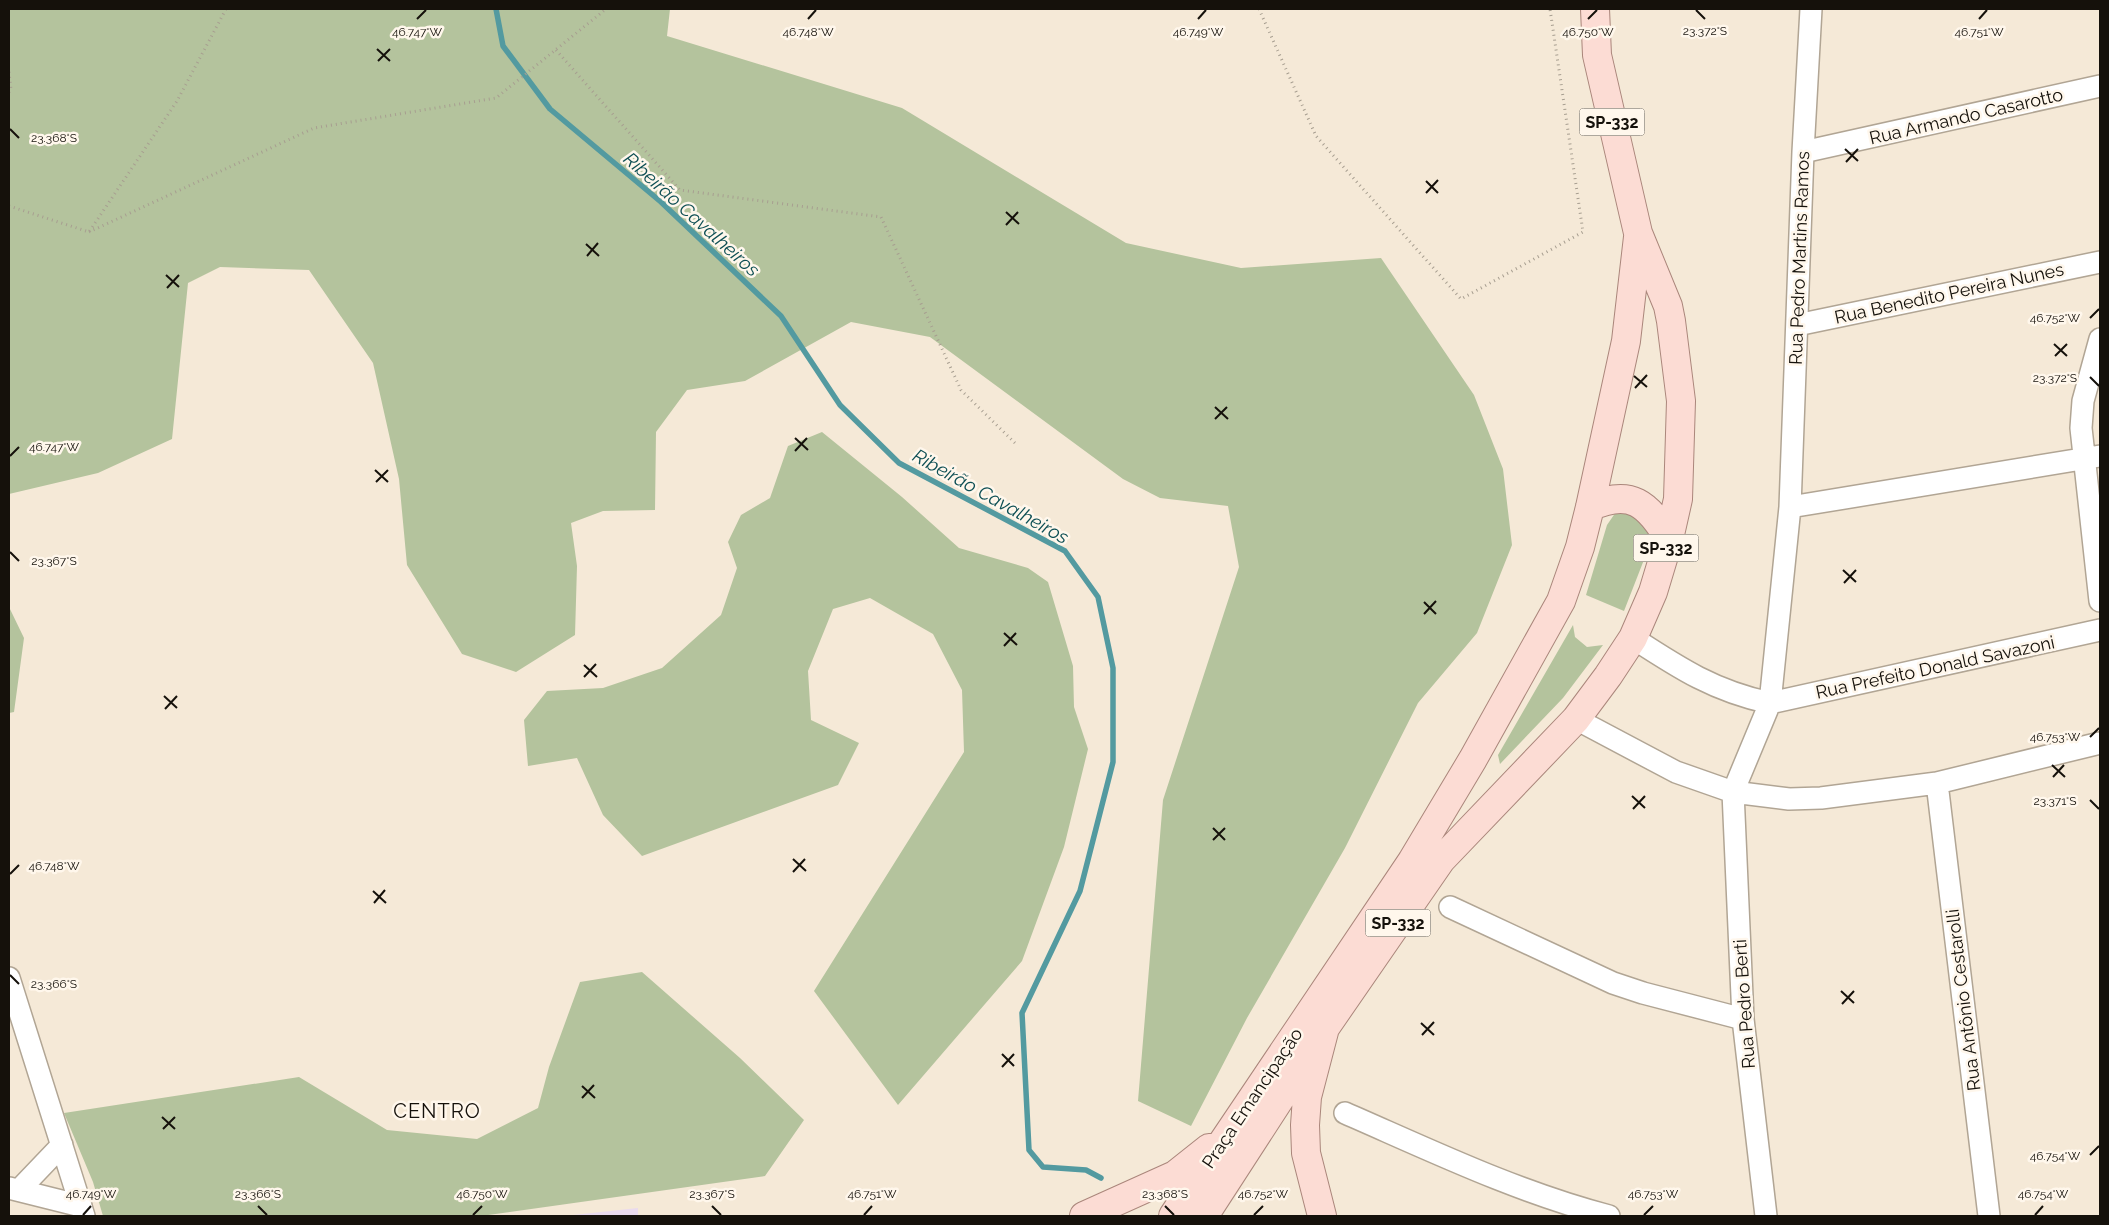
<svg xmlns="http://www.w3.org/2000/svg" width="2109" height="1225" font-family="Raleway,sans-serif">
  <style>
    .medical { fill: #eadbee }
    .green { fill: #b4c39d }
    .lines { fill: none; stroke-linecap: round; stroke-linejoin: round }
    .stream { stroke: #539aa0; stroke-width: 5.5 }
    .street-casing { stroke: #b1a594; stroke-width: 24 }
    .primary-casing { stroke: #aa867b; stroke-width: 30 }
    .path { stroke: #a79e90; stroke-width: 3; stroke-dasharray: 1 4; stroke-linecap: butt }
    .street { stroke: #fff; stroke-width: 21 }
    .primary { stroke: #fcdcd4; stroke-width: 28 }
    .ticks { fill: none; stroke: #15110b; stroke-width: 2 }
    .labels { text-anchor: middle; dominant-baseline: central; stroke-width: 5; stroke-linejoin: round; paint-order: stroke }
    .shield { fill: #fff7ec; stroke: #5b564e; stroke-width: 1 }
    .shield-label { font-size: 16px; font-weight: bold; fill: #15110b }
    .street-label { font-size: 18px; fill: #15110b; stroke: #fff7ec }
    .water-label { font-size: 19px; font-style: italic; fill: #0e4f54; stroke: #fff7ec }
    .quarter-label { font-size: 20px; letter-spacing: 1px; fill: #15110b; stroke: #fff7ec }
    .ticks-label { font-size: 12px; text-anchor: middle; fill: #15110b; stroke: #fff7ec; stroke-width: 5; stroke-linejoin: round; paint-order: stroke }
  </style>
  <rect width="100%" height="100%" fill="#f5e9d7"/>
  <path class="medical" d="M638 1208V1216H564Z"/>
  <path class="green" d="M9 9H670L667 36 902 108 1126 243 1241 268 1381 258 1474 395 1503 469 1512 545 1477 633 1418 703 1345 848 1247 1018 1191 1126 1138 1101 1163 800 1239 567 1228 506 1160 498 1123 479 930 337 851 322 745 381 687 390 656 432 655 510 603 511 571 523 577 566 575 635 516 672 462 654 407 565 399 479 373 363 309 270 220 267 188 283 172 439 98 473 9 494Z
    M822 432 902 497 959 548 1028 568 1048 582 1073 666 1074 707 1088 749 1064 847 1022 961 898 1105 814 991 964 752 962 690 933 634 870 598 833 609 808 671 811 720 859 743 838 785 642 856 603 815 577 758 528 766 524 720 547 691 603 688 662 668 721 615 737 568 728 542 741 515 770 498 788 446Z
    M1618 509 1650 521 1647 552 1624 611 1586 595 1607 525Z
    M9 607 24 638 14 712 9 713Z
    M1573 625 1575 637 1587 647 1603 645 1563 698 1500 764 1498 755Z
    M642 972 740 1058 804 1120 765 1176 481 1216H103L93 1182 64 1113 299 1077 387 1130 477 1139 538 1108 549 1067 580 982Z"/>
  <g class="lines">
    <path class="stream" d="M496 9 503 46 550 109 661 202 781 316 840 405 899 463 1065 551 1098 597 1113 668V762L1080 891 1022 1013 1029 1150 1043 1167 1086 1170 1101 1178"/>
    <g class="street-casing">
      <path id="street" d="M1803 152 2100 86
        M1797 325 2100 262
        M2100 339 2083 401 2081 428 2100 601
        M1790 507 2100 456
        M1633 638C1679 668 1714 691 1770 703L2100 630
        M1576 719 1676 772 1733 792 1789 799 1821 798 1937 783 2100 743
        M1937 783 1989 1216
        M1450 907 1613 983 1643 993 1743 1019
        M9 978 84 1216
        M1345 1113C1432 1151 1517 1192 1609 1216
        M9 1188 81 1206
        M19 1190 62 1145
        M1766 1216 1743 1019 1733 792 1770 703 1790 507 1803 152 1811 9"/>
    </g>
    <g class="primary-casing">
      <path id="primary" d="M1590 507C1631 488 1648 504 1669 539
        M1084 1216 1175 1175 1209 1148
        M1173 1216 1412 861 1473 759 1561 601 1580 547 1590 507 1626 341 1638 237
        M1204 1216 1309 1054
        M1322 1216 1306 1153 1305 1125 1307 1097 1325 1028 1441 860 1576 719 1608 676 1633 638 1653 592 1669 539 1678 499 1681 401 1671 321 1668 306 1638 233 1597 55 1595 9"/>
    </g>
    <path class="path" d="M1259 9 1316 136 1461 299 1583 232 1550 9
      M556 50 680 190 881 217 961 390 1015 443
      M9 72 11 90 9 92
      M9 206 89 232 177 101 226 9
      M89 232 314 128 496 98 606 9"/>
    <use href="#street" class="street"/>
    <use href="#primary" class="primary"/>
  </g>
  <path class="ticks" d="M1696 10 1705 19M417 19 426 10M808 19 816 10M1198 19 1206 10M1588 19 1597 10M1979 19 1987 10M377 49 390 61M378 61 390 49M10 129 19 138M1845 149 1858 161M1846 162 1858 149M1426 181 1438 193M1426 193 1438 180M1006 212 1019 224M1006 225 1018 212M586 244 599 256M587 256 598 243M166 275 179 287M167 288 179 275M2090 318 2099 309M2054 344 2067 356M2055 356 2067 344M1634 376 1647 387M2090 377 2099 386M1635 388 1647 375M1215 407 1228 419M1215 419 1227 407M795 438 808 450M795 451 807 438M10 456 19 447M375 470 388 482M376 482 388 470M10 552 19 561M1843 570 1856 582M1844 583 1856 570M1424 602 1436 614M1424 614 1436 601M1004 633 1017 645M1004 646 1016 633M584 665 597 677M584 677 596 664M164 696 177 708M165 709 177 696M2090 737 2099 728M2052 765 2065 777M2053 777 2064 765M1632 796 1645 808M2090 800 2099 809M1633 809 1645 796M1213 828 1225 840M1213 840 1225 828M793 859 806 871M793 872 805 859M10 874 19 865M373 891 386 903M374 903 385 890M10 975 19 984M1841 991 1854 1003M1842 1004 1854 991M1421 1023 1434 1035M1422 1035 1434 1022M1002 1054 1014 1066M1002 1067 1014 1054M582 1086 595 1098M582 1098 594 1085M162 1117 175 1129M163 1129 175 1117M2090 1155 2099 1146M258 1206 267 1215M712 1206 721 1215M1165 1206 1174 1215M83 1215 91 1206M473 1215 482 1206M864 1215 872 1206M1254 1215 1263 1206M1644 1215 1653 1206M2035 1215 2043 1206"/>
  <g class="labels">
    <g class="shield">
      <rect x="1579.5" y="108.5" width="65" height="27" rx="4"/>
      <rect x="1633.5" y="534.5" width="65" height="27" rx="4"/>
      <rect x="1365.5" y="909.5" width="65" height="27" rx="4"/>
    </g>
    <g class="shield-label">
      <text x="1612" y="122">SP-332</text>
      <text x="1666" y="548">SP-332</text>
      <text x="1398" y="923">SP-332</text>
    </g>
    <g class="street-label">
      <text transform="translate(1966 116) rotate(-13)">Rua Armando Casarotto</text>
      <text transform="translate(1799 258) rotate(-88)">Rua Pedro Martins Ramos</text>
      <text transform="translate(1949 293) rotate(-12)">Rua Benedito Pereira Nunes</text>
      <text transform="translate(1935 667) rotate(-12)">Rua Prefeito Donald Savazoni</text>
      <text transform="translate(1963 1000) rotate(-97)">Rua Antônio Cestarolli</text>
      <text transform="translate(1744 1004) rotate(-94)">Rua Pedro Berti</text>
      <text transform="translate(1252 1098) rotate(-56)">Praça Emancipação</text>
    </g>
    <g class="water-label">
      <text transform="translate(692 214) rotate(42)">Ribeirão Cavalheiros</text>
      <text transform="translate(991 496) rotate(29)">Ribeirão Cavalheiros</text>
    </g>
    <g class="quarter-label">
      <text x="437" y="1111">CENTRO</text>
    </g>
  </g>
  <g class="ticks-label">
    <text x="1705" y="35">23.372°S</text>
    <text x="417" y="36">46.747°W</text>
    <text x="808" y="36">46.748°W</text>
    <text x="1198" y="36">46.749°W</text>
    <text x="1588" y="36">46.750°W</text>
    <text x="1979" y="36">46.751°W</text>
    <text x="54" y="142">23.368°S</text>
    <text x="2055" y="322">46.752°W</text>
    <text x="2055" y="382">23.372°S</text>
    <text x="54" y="451">46.747°W</text>
    <text x="54" y="565">23.367°S</text>
    <text x="2055" y="741">46.753°W</text>
    <text x="2055" y="805">23.371°S</text>
    <text x="54" y="870">46.748°W</text>
    <text x="54" y="988">23.366°S</text>
    <text x="2055" y="1160">46.754°W</text>
    <text x="91" y="1198">46.749°W</text>
    <text x="482" y="1198">46.750°W</text>
    <text x="872" y="1198">46.751°W</text>
    <text x="1263" y="1198">46.752°W</text>
    <text x="1653" y="1198">46.753°W</text>
    <text x="2043" y="1198">46.754°W</text>
    <text x="258" y="1198">23.366°S</text>
    <text x="712" y="1198">23.367°S</text>
    <text x="1165" y="1198">23.368°S</text>
  </g>
  <rect width="2109" height="1225" fill="none" stroke="#15110b" stroke-width="20"/>
</svg>
